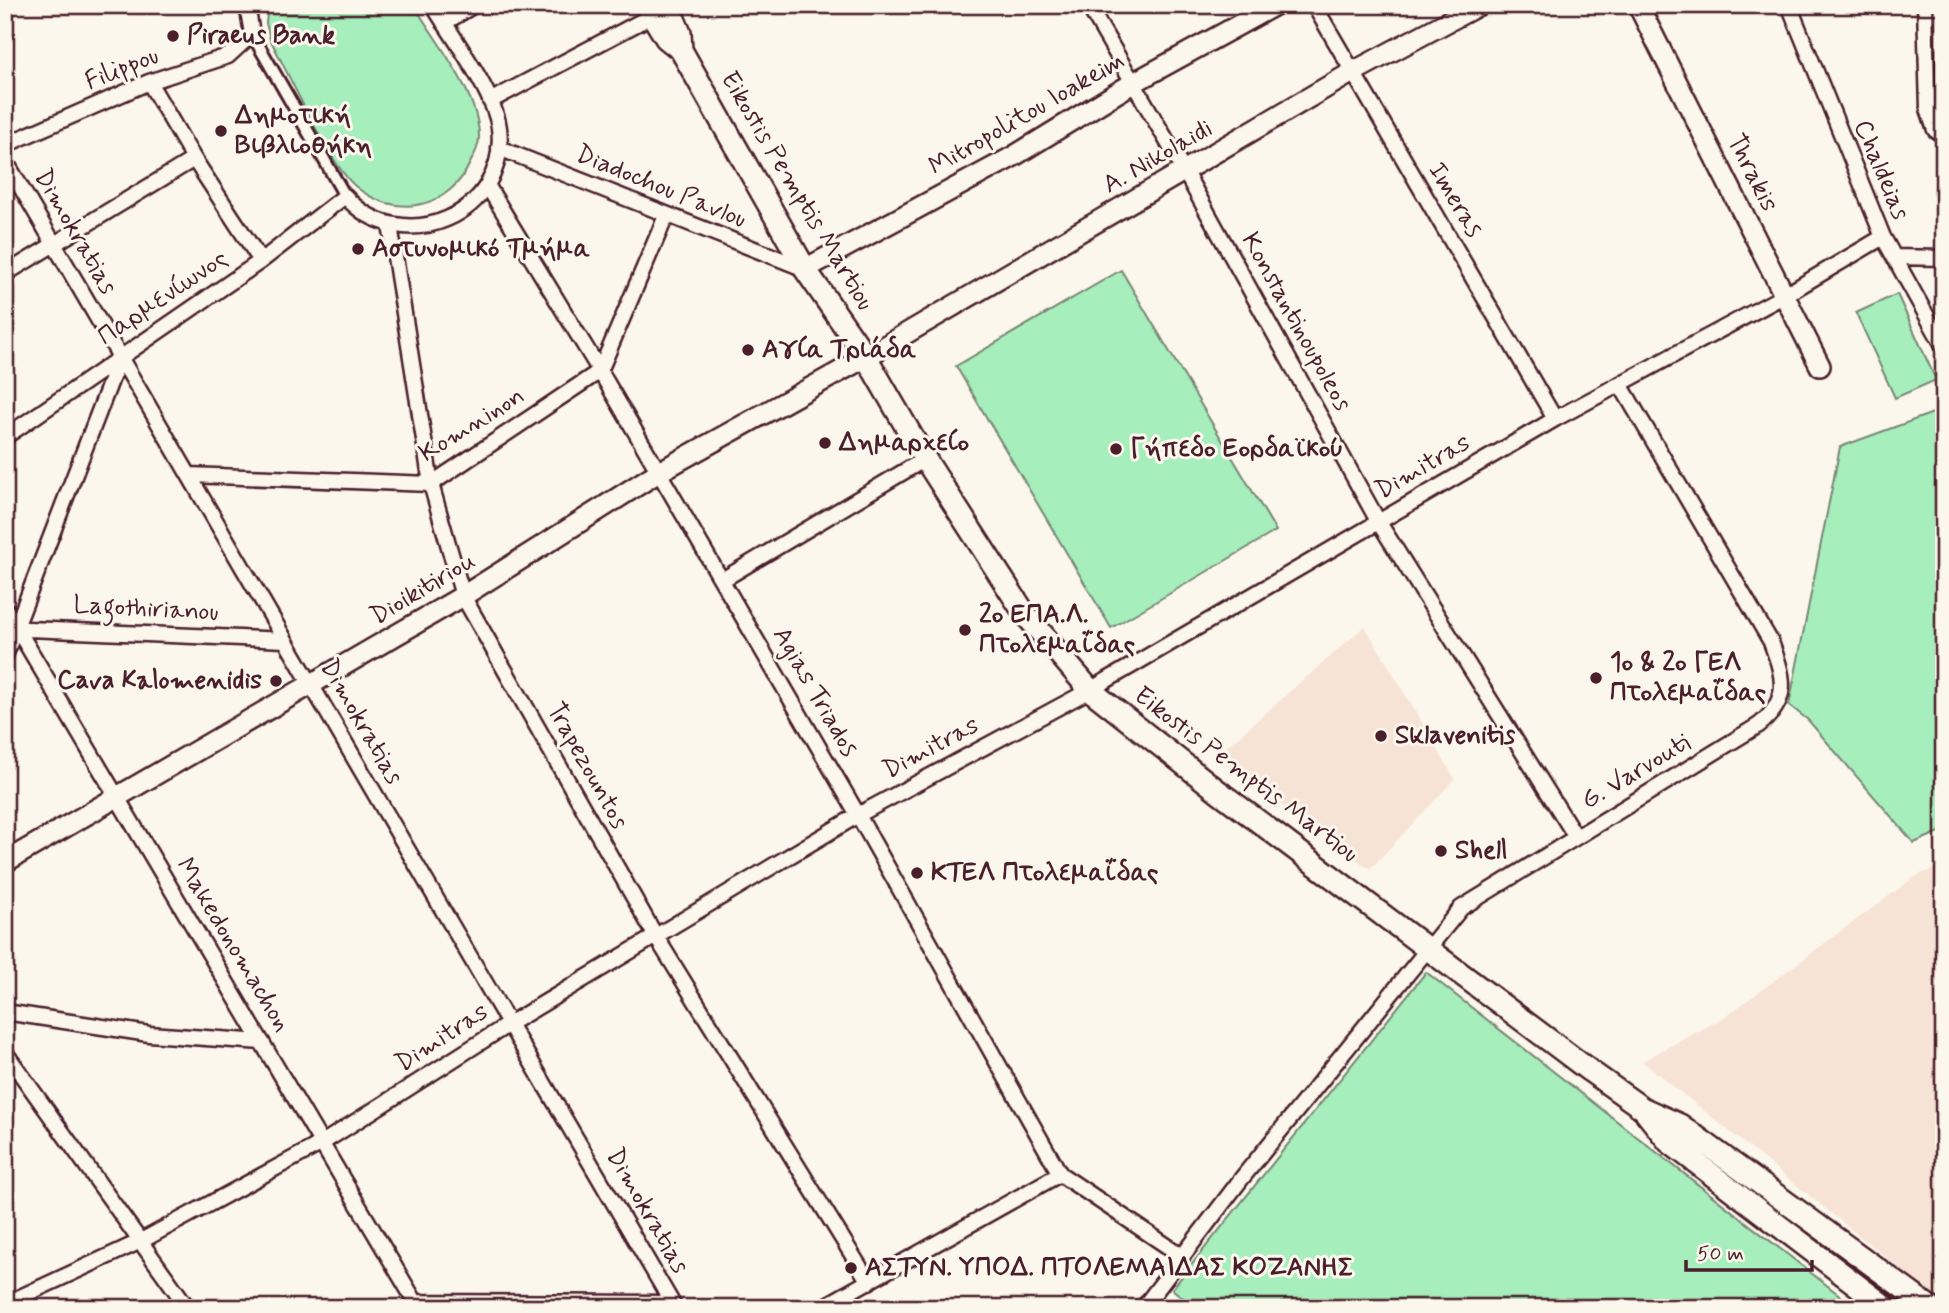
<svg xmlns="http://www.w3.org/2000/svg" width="1949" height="1313" font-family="Mynerve,sans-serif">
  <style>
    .built { fill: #f6e3d5 }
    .green { fill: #a6eebc; stroke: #788674; stroke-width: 2 }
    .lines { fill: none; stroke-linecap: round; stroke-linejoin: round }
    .pedestrian-casing { stroke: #4a1f2b; stroke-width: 16 }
    .minor-casing { stroke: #4a1f2b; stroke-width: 19 }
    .tertiary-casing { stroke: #4a1f2b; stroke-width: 24 }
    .secondary-casing { stroke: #4a1f2b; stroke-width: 26 }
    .pedestrian { stroke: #fbf7ec; stroke-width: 10 }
    .minor { stroke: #fbf7ec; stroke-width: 14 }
    .tertiary { stroke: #fbf7ec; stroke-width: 19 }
    .secondary { stroke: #fbf7ec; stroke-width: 21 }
    .poi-dot { fill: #4a1f2b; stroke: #fbf7ec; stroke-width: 2.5 }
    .labels { text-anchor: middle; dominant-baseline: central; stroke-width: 6; stroke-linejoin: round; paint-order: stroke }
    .poi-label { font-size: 26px; font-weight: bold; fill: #4a1f2b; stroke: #fbf7ec; text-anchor: start }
    .street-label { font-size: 26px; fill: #4a1f2b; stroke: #fbf7ec }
  </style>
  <rect width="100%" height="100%" fill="#fbf7ec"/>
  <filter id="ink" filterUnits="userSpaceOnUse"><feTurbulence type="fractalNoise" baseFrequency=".0143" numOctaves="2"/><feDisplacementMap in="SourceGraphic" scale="14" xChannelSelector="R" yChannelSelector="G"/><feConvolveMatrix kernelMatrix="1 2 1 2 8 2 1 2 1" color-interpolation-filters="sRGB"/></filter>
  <g filter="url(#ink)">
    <path class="built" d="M1365 626 1455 779 1370 869 1215 757Z
      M1944 865V1304L1642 1061 1725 1017 1916 876Z"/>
    <path class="green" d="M268 5H414C436 42 480 95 479 138 479 146 474 156 470 163 449 210 394 219 355 186 329 164 288 73 270 39L266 23Z
      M1121 270 1276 531 1111 628 956 366Z
      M1897 294 1936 380 1895 398 1856 313Z
      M1944 409V830L1914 843 1808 720 1789 705 1840 447Z
      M1426 972 1856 1308H1196L1172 1289Z"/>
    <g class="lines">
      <g class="pedestrian-casing">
        <path id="pedestrian" d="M252 34 345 196"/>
      </g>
      <g class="minor-casing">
        <path id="minor" d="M1088 5 1185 172 1378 521 1576 837
          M1314 5 1555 419
          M1789 5 1883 237 1944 347
          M1925 5 1928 109 1935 130 1944 136
          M444 23 474 5
          M149 82 194 159 261 261
          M490 101 659 12
          M5 145 149 82 228 56 252 34 247 5
          M499 148 805 269
          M5 160 675 1308
          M487 185 600 371 858 815 1060 1174 1182 1256
          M390 225 431 484 463 596 655 935 869 1282
          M1894 257 1944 258
          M5 274 194 159
          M5 437 261 261 345 196C402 261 510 214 499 128 495 94 452 36 433 5
          M189 475 431 484 600 371 666 216
          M722 580 925 459
          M5 608 419 1308
          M5 628 285 640
          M5 656 120 357
          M5 1012 149 1034 262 1042
          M5 1052 188 1308
          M416 1302 672 1303
          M5 1304 141 1241 322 1143 509 1024 858 815 1090 690 1555 419 1785 295 1883 237
          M821 1308 1060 1174
          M1143 1308 1242 1178 1461 908 1759 725C1791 699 1784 677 1771 642L1620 384"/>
      </g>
      <g class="tertiary-casing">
        <path id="tertiary" d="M1638 5 1820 366
          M805 269 1014 156 1133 83 1275 5
          M5 862 463 596 657 473 866 357 1351 73 1479 5"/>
      </g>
      <g class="secondary-casing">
        <path id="secondary" d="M646 5 666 38 681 50 805 269 866 357 925 459 1025 614 1090 690 1218 791 1590 1071 1642 1108 1680 1125 1931 1308
          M668 5 680 33 681 50
          M1646 1113 1669 1142 1887 1308"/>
      </g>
      <use href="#pedestrian" class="pedestrian"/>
      <use href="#minor" class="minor"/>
      <use href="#tertiary" class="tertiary"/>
      <use href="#secondary" class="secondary"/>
    </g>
  </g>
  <g class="poi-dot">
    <circle cx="173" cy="36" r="7"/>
    <circle cx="221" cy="131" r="7"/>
    <circle cx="358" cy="249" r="7"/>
    <circle cx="748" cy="350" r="7"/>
    <circle cx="825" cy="443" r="7"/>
    <circle cx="1116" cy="449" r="7"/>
    <circle cx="965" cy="630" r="7"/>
    <circle cx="1596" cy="678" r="7"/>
    <circle cx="276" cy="681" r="7"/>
    <circle cx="1381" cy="736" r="7"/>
    <circle cx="1441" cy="851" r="7"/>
    <circle cx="917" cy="873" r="7"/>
    <circle cx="851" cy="1268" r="7"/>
  </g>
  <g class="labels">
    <g class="poi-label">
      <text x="187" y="36">Piraeus Bank</text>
      <text x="235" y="116">Δημοτική<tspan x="235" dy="30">Βιβλιοθήκη</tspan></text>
      <text x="372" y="249">Αστυνομικό Τμήμα</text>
      <text x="762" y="350">Αγία Τριάδα</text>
      <text x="839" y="443">Δημαρχείο</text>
      <text x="1130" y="449">Γήπεδο Εορδαϊκού</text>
      <text x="979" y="615">2ο ΕΠΑ.Λ.<tspan x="979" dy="30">Πτολεμαΐδας</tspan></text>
      <text x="1610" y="663">1ο &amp; 2ο ΓΕΛ<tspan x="1610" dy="30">Πτολεμαΐδας</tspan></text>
      <text x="262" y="681" text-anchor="end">Cava Kalomenidis</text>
      <text x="1395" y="736">Sklavenitis</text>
      <text x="1455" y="851">Shell</text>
      <text x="931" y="873">ΚΤΕΛ Πτολεμαΐδας</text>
      <text x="865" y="1268">ΑΣΤΥΝ. ΥΠΟΔ. ΠΤΟΛΕΜΑΙΔΑΣ ΚΟΖΑΝΗΣ</text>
    </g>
    <g class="street-label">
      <text transform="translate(122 69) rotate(-22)">Filippou</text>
      <text transform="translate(1027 114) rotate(-30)">Mitropolitou Ioakeim</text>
      <text transform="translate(1158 157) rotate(-30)">A. Nikolaidi</text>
      <text transform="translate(1881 170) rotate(67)">Chaldeias</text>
      <text transform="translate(1752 173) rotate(63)">Thrakis</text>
      <text transform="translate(661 187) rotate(22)">Diadochou Pavlou</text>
      <text transform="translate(797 191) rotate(59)">Eikostis Pemptis Martiou</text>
      <text transform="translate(1455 200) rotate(59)">Imeras</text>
      <text transform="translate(75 232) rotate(60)">Dimokratias</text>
      <text transform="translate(163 298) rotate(-34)">Παρμενίωνος</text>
      <text transform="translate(1296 322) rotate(61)">Konstantinoupoleos</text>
      <text transform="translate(472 425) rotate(-32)">Komninon</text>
      <text transform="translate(1423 467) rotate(-30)">Dimitras</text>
      <text transform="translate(423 589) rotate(-31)">Dioikitiriou</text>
      <text transform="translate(146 609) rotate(3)">Lagothirianou</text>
      <text transform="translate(815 692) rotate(60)">Agias Triados</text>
      <text transform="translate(361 722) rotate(60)">Dimokratias</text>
      <text transform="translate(931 748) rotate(-28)">Dimitras</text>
      <text transform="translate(587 766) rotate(61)">Trapezountos</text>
      <text transform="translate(1636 772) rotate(-31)">G. Varvouti</text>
      <text transform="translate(1246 775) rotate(37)">Eikostis Pemptis Martiou</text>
      <text transform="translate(233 945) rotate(59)">Makedonomachon</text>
      <text transform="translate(442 1038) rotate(-33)">Dimitras</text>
      <text transform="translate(647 1211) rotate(60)">Dimokratias</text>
    </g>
  </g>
  <rect width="1949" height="1313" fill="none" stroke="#fbf7ec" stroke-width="28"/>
  <rect x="14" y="14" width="1921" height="1285" fill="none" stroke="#4a1f2b" stroke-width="2.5" filter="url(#ink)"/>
  <path d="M1686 1260v10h126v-10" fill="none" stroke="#4a1f2b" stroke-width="3.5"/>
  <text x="1697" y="1260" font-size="21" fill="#4a1f2b" stroke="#fbf7ec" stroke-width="5" paint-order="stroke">50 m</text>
</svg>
